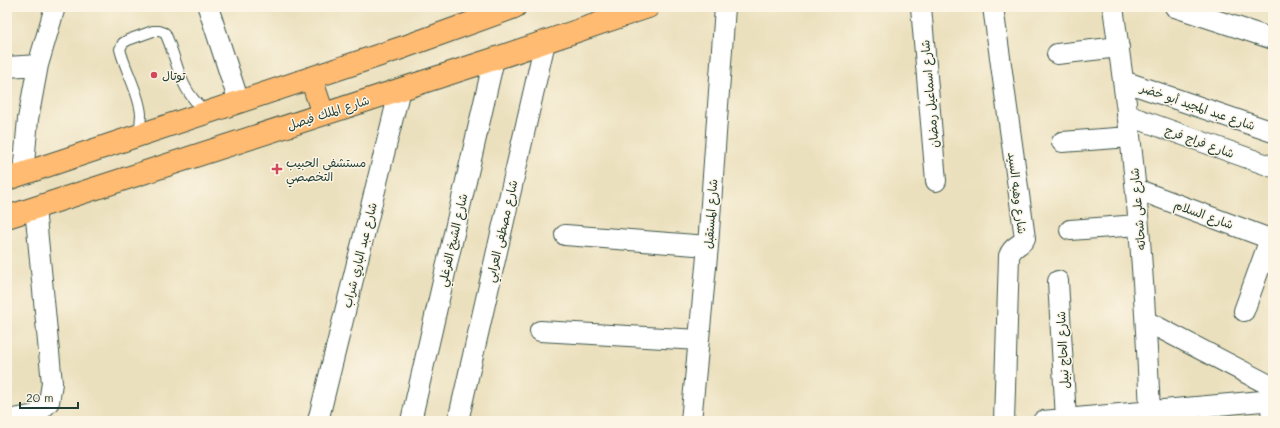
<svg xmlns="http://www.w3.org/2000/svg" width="1280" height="428" font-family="Mali,'Playpen Sans Arabic',sans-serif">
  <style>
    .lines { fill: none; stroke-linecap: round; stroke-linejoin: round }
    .service-casing { stroke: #3e5549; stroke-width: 12 }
    .minor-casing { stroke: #3e5549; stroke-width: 22 }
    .primary-casing { stroke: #3e5549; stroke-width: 24 }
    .service { stroke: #fff; stroke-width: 10 }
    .minor { stroke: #fff; stroke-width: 20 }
    .primary { stroke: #ffbb71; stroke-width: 22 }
    .poi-dot { fill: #d1495b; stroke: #fcf5e5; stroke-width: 1.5 }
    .labels { text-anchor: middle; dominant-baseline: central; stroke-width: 3; stroke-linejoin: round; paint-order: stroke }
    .poi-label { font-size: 12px; fill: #1f3d34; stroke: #fcf5e5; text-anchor: start }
    .street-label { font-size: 12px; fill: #1f3d34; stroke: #fcf5e5 }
  </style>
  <rect width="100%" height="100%" fill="#fcf5e5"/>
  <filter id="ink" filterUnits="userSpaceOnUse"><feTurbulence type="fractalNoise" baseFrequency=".025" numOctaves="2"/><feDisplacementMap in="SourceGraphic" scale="8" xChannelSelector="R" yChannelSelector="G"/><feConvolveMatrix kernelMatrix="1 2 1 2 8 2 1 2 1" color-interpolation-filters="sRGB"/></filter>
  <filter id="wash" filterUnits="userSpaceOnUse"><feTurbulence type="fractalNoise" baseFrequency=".012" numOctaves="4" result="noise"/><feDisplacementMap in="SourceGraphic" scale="16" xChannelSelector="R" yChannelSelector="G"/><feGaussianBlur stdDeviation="0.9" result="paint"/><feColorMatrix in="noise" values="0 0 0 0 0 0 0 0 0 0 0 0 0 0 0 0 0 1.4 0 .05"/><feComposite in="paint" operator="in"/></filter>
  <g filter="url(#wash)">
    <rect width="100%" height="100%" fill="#ebe0bd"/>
  </g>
  <g filter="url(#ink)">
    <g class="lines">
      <g class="service-casing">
        <path id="service" d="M138 135C140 128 141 121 141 114 139 92 125 70 120 49L123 43 128 40 153 31H159L165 33C175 53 178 80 192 97 196 103 202 108 208 112"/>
      </g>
      <g class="minor-casing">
        <path id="minor" d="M208 7 239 102
          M921 7 936 181
          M993 7 1025 238C1022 246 1013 244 1009 256L1004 421
          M1113 7C1119 50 1125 93 1130 136 1141 228 1146 320 1150 412
          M1175 7 1273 39
          M1057 54 1119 47
          M7 67 38 65
          M1123 81 1273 132
          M1127 115 1273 167
          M1062 142 1130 137
          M23 174 28 119 38 65 55 7
          M1136 189 1273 240
          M1070 230 1138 225
          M565 235 708 246
          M1058 281 1066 419
          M1244 311 1270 239
          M1146 321 1273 387
          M540 331 699 340
          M7 420 36 415 49 402 52 383 35 208
          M318 421 400 89
          M411 421 494 59
          M458 421 545 42
          M691 421 708 246 725 7
          M1043 421 1273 400
          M1271 421 1272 400"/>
      </g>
      <g class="primary-casing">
        <path id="primary" d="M311 78 323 114
          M7 179 404 47 515 7
          M7 217 494 59 648 7"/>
      </g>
      <use href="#service" class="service"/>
      <use href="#minor" class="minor"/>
      <use href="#primary" class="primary"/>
    </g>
  </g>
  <g class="poi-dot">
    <circle cx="154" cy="75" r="4"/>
    <path d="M275 163h4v4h4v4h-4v4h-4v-4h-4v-4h4z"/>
  </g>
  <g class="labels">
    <g class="poi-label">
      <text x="162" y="75">توتال</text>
      <text x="286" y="162">مستشفى الحبيب<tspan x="286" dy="14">التخصصي</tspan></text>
    </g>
    <g class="street-label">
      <text transform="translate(929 94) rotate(-95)">شارع اسماعيل رمضان</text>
      <text transform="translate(1198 106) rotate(19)">شارع عبد المجيد أبو خضر</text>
      <text transform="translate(328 112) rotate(-18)">شارع الملك فيصل</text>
      <text transform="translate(1200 141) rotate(20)">شارع فراج فرج</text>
      <text transform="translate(1018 193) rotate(83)">شارع وهبه السيد</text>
      <text transform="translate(1137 209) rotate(-95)">شارع على شحاته</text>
      <text transform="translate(710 214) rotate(-86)">شارع المستقبل</text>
      <text transform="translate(1204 214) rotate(20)">شارع السلام</text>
      <text transform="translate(501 231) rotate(-77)">شارع مصطفى العرابي</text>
      <text transform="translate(452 240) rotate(-77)">شارع الشيخ الفرغلي</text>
      <text transform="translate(359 255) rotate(-76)">شارع عبد الباري شراب</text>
      <text transform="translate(1062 350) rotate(-93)">شارع الحاج نبيل</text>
    </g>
  </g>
  <rect width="1280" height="428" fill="none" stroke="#fcf5e5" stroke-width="24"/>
  <path d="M20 402v6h58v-6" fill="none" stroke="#1f3d34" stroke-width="2"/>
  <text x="26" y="402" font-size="12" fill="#1f3d34" stroke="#fcf5e5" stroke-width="3" paint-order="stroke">20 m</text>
</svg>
